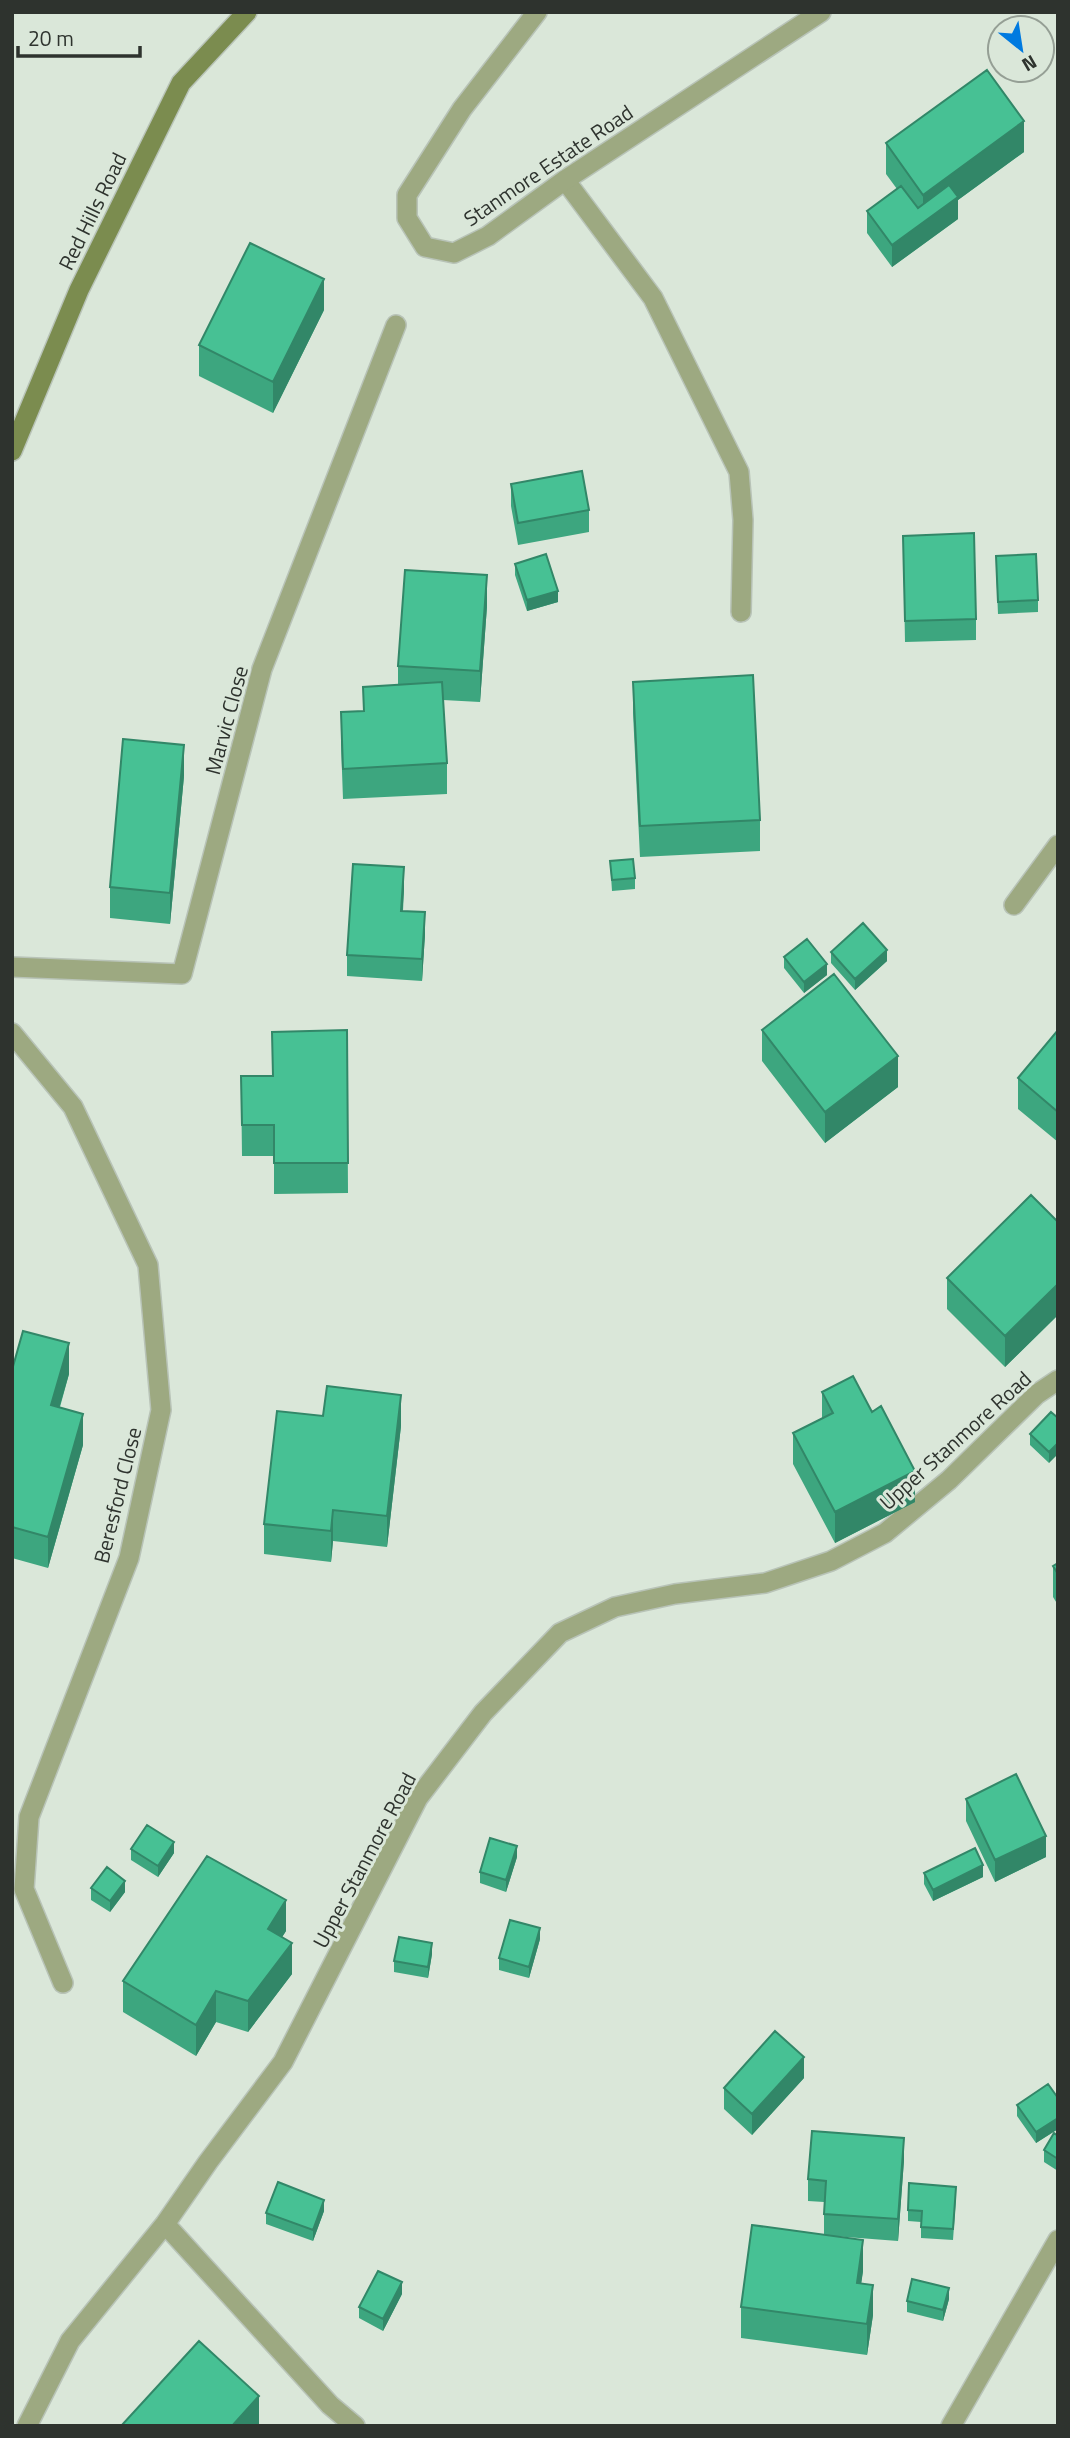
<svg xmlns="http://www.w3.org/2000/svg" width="1070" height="2438" font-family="'Titillium Web',sans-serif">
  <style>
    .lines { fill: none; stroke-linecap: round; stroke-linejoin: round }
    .service-casing { stroke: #b8c3b7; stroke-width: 22 }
    .minor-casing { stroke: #b8c3b7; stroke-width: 22 }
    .secondary-casing { stroke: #b8c3b7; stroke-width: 22 }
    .service { stroke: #9da981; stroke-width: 19 }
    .minor { stroke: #9da981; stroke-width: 19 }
    .secondary { stroke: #7b8c4f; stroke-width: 19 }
    .wall { fill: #3da67f }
    .shaded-wall { fill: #328768 }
    .building { fill: #47c194; stroke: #328768; stroke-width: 2 }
    .labels { text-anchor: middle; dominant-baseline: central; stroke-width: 6; stroke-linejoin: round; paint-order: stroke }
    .street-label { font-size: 21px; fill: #2e332e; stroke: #dae7d9 }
  </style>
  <rect width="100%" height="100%" fill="#dae7d9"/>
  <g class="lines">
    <g class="service-casing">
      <path id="service" d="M565 180 653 298 739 472 743 520 741 612"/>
    </g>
    <g class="minor-casing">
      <path id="minor" d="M537 12 462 109 407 195V218L425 247 454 253 488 236 565 180 821 12
        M1014 905 1058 845
        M12 967 182 974 262 669 396 325
        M12 1033 73 1107 148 1265 161 1410 129 1558 29 1817 24 1889 63 1983
        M165 2224 330 2405 355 2426
        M27 2426 70 2341 165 2224 208 2162 283 2062 418 1798 483 1713 560 1633 615 1607 675 1594 765 1583 831 1561 885 1533 949 1480 1037 1394 1058 1380
        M951 2426 1058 2240"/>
    </g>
    <g class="secondary-casing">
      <path id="secondary" d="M12 451 79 290 181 83 247 12"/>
    </g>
    <use href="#service" class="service"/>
    <use href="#minor" class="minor"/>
    <use href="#secondary" class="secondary"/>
  </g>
  <path class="wall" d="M886 143 1024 152 958 200V219L892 267 867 233V211L897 189 886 174Z
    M324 310 273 413 199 376V345Z
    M511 484 589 510V532L518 545 511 506Z
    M903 536 976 619V640L905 642Z
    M515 564 558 602 527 611 515 575Z
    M996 567 1038 600V612L998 614Z
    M487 606 480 702 443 700 447 763V794L343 799 341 743V712L363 711V687L398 685V666Z
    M633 682 760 820V851L640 857 633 713Z
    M184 776 170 924 110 918V887Z
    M610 861 635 878V889L612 891Z
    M404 889 403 911 425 934 422 981 347 976V955Z
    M831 952 887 961 855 990 831 963Z
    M784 957 827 975 804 993 784 968Z
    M347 1030 348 1193 274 1194V1156H242L241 1076H272Z
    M762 1030 898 1087 825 1143 762 1061Z
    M1058 1030V1142L1018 1109V1078Z
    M1058 1222V1315L1005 1367 947 1309V1278Z
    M12 1370 69 1374 60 1407 83 1445 48 1568 12 1558Z
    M822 1392 915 1502 835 1543 793 1464V1433L822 1418Z
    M1058 1418 1049 1463 1030 1445V1434Z
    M401 1426 387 1547 333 1541 331 1562 264 1554V1524Z
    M1058 1563V1605L1053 1597V1566Z
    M966 1799 1046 1857 995 1882 966 1821Z
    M131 1849 174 1853 158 1877 131 1860Z
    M517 1857 506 1892 480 1883V1872Z
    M924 1873 983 1877 933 1901 924 1884Z
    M91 1888 125 1892 110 1912 91 1900Z
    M286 1931 282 1937 292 1974 248 2032 216 2022 196 2056 123 2012V1981Z
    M540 1939 529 1978 499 1970V1958Z
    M432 1954 428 1978 394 1972V1961Z
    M804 2078 752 2135 724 2109V2088Z
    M1058 2098V2129L1036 2143 1017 2116V2105Z
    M1058 2136V2171L1044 2162V2150Z
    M904 2160 898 2241 833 2236 863 2271 861 2283 873 2315 867 2355 741 2338V2307L824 2235V2202L808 2201V2179Z
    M956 2198 953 2240 921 2238V2222L908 2221V2210Z
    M324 2211 313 2241 266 2224V2213Z
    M402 2294 383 2331 359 2318V2307Z
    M949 2299 943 2321 907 2312V2301Z"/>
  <path class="shaded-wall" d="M1024 121V152L958 200V219L892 267V245L923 223V195Z
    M324 279V310L273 413V382Z
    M487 575V606L480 702V671Z
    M558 591V602L527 611V600Z
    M184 745V776L170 924V893Z
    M404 867V889L401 933V911Z
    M425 912V934L422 981V959Z
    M887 950V961L855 990V979Z
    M827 964V975L804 993V982Z
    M898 1056V1087L825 1143V1112Z
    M1058 1284V1315L1005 1367V1336Z
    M69 1343V1374L51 1436V1405Z
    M401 1395V1426L387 1547V1516Z
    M83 1414V1445L48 1568V1537Z
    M1058 1443V1454L1049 1463V1452Z
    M915 1471V1502L835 1543V1512Z
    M333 1510V1541L331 1562V1531Z
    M1046 1836V1857L995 1882V1860Z
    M174 1842V1853L158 1877V1866Z
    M517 1846V1857L506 1892V1880Z
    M983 1865V1877L933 1901V1890Z
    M125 1881V1892L110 1912V1901Z
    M286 1900V1931L268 1959V1929Z
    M540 1928V1939L529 1978V1967Z
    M292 1943V1974L248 2032V2001Z
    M432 1943V1954L428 1978V1967Z
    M216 1991V2022L196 2056V2025Z
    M804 2057V2078L752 2135V2114Z
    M1058 2118V2129L1036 2143V2132Z
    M904 2138V2160L898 2241V2219Z
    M324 2200V2211L313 2241V2230Z
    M863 2240V2271L857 2314V2283Z
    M402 2282V2294L383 2331V2319Z
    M873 2285V2315L867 2355V2324Z
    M949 2288V2299L943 2321V2310Z
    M259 2396V2426H232Z"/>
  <path class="building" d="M987 70 1024 121 923 195 886 143Z
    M949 185 958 197 892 245 867 211 901 186 918 208Z
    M250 243 324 279 273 382 199 345Z
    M582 471 589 510 518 523 511 484Z
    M974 533 976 619 905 621 903 536Z
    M546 554 558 591 527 600 515 564Z
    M1036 554 1038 600 998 602 996 556Z
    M405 570 487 575 480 671 398 666Z
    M753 675 760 820 640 826 633 682Z
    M442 682 447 763 343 769 341 712 364 711 363 687Z
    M123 739 184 745 170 893 110 887Z
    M633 859 635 878 612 880 610 861Z
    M353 864 404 867 401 911 425 912 422 959 347 955Z
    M863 923 887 950 855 979 831 952Z
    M807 939 827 964 804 982 784 957Z
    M834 974 898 1056 825 1112 762 1030Z
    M347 1030 348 1163H274V1125H242L241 1076H273L272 1032Z
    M1058 1030V1112L1018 1078Z
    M1031 1195 1058 1222V1284L1005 1336 947 1278Z
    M23 1331 69 1343 51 1405 83 1414 48 1537 12 1527V1370Z
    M853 1376 872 1412 881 1406 915 1471 835 1512 793 1433 833 1413 822 1392Z
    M327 1386 401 1395 387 1516 333 1510 331 1531 264 1524 277 1411 323 1416Z
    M1051 1412 1058 1418V1443L1049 1452 1030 1434Z
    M1058 1563V1574L1053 1566Z
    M1016 1774 1046 1836 995 1860 966 1799Z
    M147 1825 174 1842 158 1866 131 1849Z
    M490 1838 517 1846 506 1880 480 1872Z
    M975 1848 983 1865 933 1890 924 1873Z
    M207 1856 286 1900 268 1929 292 1943 248 2001 216 1991 196 2025 123 1981Z
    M107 1867 125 1881 110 1901 91 1888Z
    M510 1920 540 1928 529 1967 499 1958Z
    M399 1937 432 1943 428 1967 394 1961Z
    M775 2031 804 2057 752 2114 724 2088Z
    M1048 2084 1058 2098V2118L1036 2132 1017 2105Z
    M812 2131 904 2138 898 2219 824 2214 826 2181 808 2179Z
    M1054 2133 1058 2136V2159L1044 2150Z
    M278 2182 324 2200 313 2230 266 2213Z
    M909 2183 956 2187 953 2229 921 2227 922 2211 908 2210Z
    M752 2225 863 2240 857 2283 873 2285 867 2324 741 2307Z
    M378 2271 402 2282 383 2319 359 2307Z
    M912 2279 949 2288 943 2310 907 2301Z
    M199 2341 259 2396 232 2426H121Z"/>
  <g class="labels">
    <g class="street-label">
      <text transform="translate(548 165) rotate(-34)">Stanmore Estate Road</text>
      <text transform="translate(92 211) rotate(-64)">Red Hills Road</text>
      <text transform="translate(226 720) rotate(-75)">Marvic Close</text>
      <text transform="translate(955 1440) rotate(-42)">Upper Stanmore Road</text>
      <text transform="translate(117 1495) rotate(-76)">Beresford Close</text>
      <text transform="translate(364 1860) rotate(-62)">Upper Stanmore Road</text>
    </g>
  </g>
  <rect width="1070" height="2438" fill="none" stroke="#2e332e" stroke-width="28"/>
  <g transform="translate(1021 49) rotate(150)"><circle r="33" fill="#dae7d9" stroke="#959f95" stroke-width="2"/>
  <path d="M0-5L12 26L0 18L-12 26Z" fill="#007ae0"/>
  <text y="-10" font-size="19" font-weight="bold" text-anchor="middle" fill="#2e332e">N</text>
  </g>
  <path d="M18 46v10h122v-10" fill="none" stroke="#2e332e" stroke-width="3.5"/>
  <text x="28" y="46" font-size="21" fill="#2e332e" stroke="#dae7d9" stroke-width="5" paint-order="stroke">20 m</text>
</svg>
